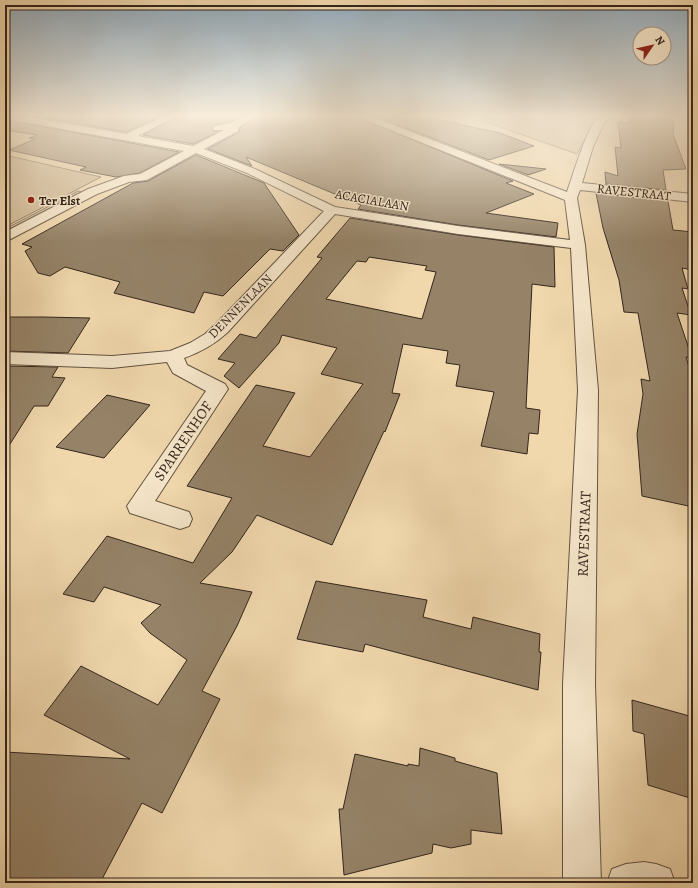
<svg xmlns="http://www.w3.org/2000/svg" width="698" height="888" font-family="Alegreya,serif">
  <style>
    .green { fill: #d0b994; stroke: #826f58 }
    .building { fill: #958267; stroke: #33251c; fill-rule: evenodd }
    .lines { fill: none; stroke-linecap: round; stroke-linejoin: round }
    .minor-casing { stroke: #625240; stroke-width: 2 }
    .minor { fill: #f5e5c9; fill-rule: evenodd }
    .poi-dot { fill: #8f2418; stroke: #f5e5c9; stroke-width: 1.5 }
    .labels { text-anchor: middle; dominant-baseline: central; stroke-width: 3; stroke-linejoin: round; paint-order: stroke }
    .far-street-label { font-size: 13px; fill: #33251c; stroke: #f5e5c9 }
    .far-poi-label { font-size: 13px; font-weight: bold; fill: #33251c; stroke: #f5e5c9; text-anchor: start }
    .street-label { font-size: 15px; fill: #33251c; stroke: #f5e5c9 }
  </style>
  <rect width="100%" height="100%" fill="#f0d7ac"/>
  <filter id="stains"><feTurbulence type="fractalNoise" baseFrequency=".005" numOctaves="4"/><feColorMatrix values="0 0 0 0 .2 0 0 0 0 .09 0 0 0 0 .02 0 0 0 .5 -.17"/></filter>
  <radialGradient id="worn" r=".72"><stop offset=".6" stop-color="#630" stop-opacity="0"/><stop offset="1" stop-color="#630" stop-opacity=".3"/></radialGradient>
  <path class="green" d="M485 116H597L577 154 483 121Z
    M5 155 101 177 5 227Z
    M78 191 85 193 5 234V229Z"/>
  <path class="building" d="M35 116H160L126 132Z
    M178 116H240L230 122 214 125 212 127 213 131 218 132 193 144 143 135Z
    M258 116H355L513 181 506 183 534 194 486 213 558 223 556 237 458 225 358 209 361 205 246 157 252 166 208 149 239 132 240 128Z
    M375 116H421L500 133 534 146 489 160Z
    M630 116H670V120L674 122 673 134 686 169 663 170 666 190 606 184 605 172 618 176 615 147 621 148 618 122 629 123Z
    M5 119 7 120 179 152 140 173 116 177 80 170 86 167 9 150 35 139 29 138 37 135 5 130Z
    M196 155 264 183 299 235 283 251 270 249 223 296 204 292 194 313 114 293 120 282 65 267 50 276 38 273 25 251 32 247 22 244 133 183 148 181Z
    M499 164 546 169 528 175Z
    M596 193 668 201 673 230 693 232V270L682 268 688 289 682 288 691 315 677 313 692 358 686 357 693 380V507L642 496 637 434 643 394 641 379 650 381 638 313 624 312 619 280 603 228Z
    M350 218 458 235 554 247 555 287 532 284 526 408 540 410 538 434 529 433 527 454 481 446 494 392 456 386 460 365 446 363 448 351 403 344 392 393 400 394 385 432 384 431 332 545 257 515 232 552 200 583 252 592 237 626 202 691 220 699 162 813 142 803 100 883H5V752L130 759 44 715 81 666 158 705 187 660 150 633 141 623 161 605 104 587 94 602 63 594 107 536 193 563 232 498 187 486 256 385 295 393 263 446 310 457 363 384 321 374 337 348 282 335 279 343 239 388 224 376 235 363 218 359 240 334 256 338 322 258 317 257ZM369 257 427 266 425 270 436 272 422 319 326 299 357 261 366 262Z
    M5 317H43L90 318 68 353 5 351Z
    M5 366 58 367 52 377 65 378 48 406H34L5 452Z
    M107 395 150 405 104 458 56 447Z
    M316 581 427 600 423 617 471 629 473 617 540 634 539 652H541L538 690 365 644 363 652 297 639Z
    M632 700 693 717V799L648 785 644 734 633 731Z
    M420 748 455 758V761L497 773 502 834 471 830V844L451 848 433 844 432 853 344 875 339 809H343L355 754 408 766V764L419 766Z"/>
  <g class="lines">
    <g class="minor-casing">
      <path id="minor" d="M5 116H25L126 134 164 116H177L138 136 193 146 224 130H214L213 128 214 126 231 123 244 116H257L238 127V131L204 149 255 169 335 207 458 226 570 240 565 200 356 116H370L567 192C573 175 587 126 600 116H612L604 123 593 147 582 183 693 194V202L580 190 577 198 585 245 598 390 595 684 601 883H563V684L578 390 571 248 458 234 335 214 228 332C215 344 201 352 184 358L187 365 225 384 228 389 155 501 189 512 192 519 189 526 180 529 130 513 127 506 206 391 173 373 167 362 112 368 5 364V352L112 356 170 351 190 343 205 334 216 324 324 211 247 173 196 153 147 180 129 182 97 194 5 242V232L88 189 124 176 140 174 184 151 7 119Z
        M644 862 656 864 670 869 675 883H607L612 869 626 864Z"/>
    </g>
    <use href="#minor" class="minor"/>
  </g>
  <linearGradient id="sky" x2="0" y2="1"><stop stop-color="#91aabc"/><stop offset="0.48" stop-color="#f8edda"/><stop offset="1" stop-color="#f8edda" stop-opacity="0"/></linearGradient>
  <rect width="698" height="241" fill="url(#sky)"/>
  <circle class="poi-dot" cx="31" cy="200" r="4"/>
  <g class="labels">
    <g class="far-street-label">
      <text transform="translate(634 192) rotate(6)">RAVESTRAAT</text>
      <text transform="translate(372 200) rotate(10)">ACACIALAAN</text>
      <text transform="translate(240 306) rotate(-45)">DENNENLAAN</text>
    </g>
    <g class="far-poi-label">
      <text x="39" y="200">Ter Elst</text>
    </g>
    <g class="street-label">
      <text transform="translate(183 441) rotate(-56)">SPARRENHOF</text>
      <text transform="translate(584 534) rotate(-88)">RAVESTRAAT</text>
    </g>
  </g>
  <rect width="698" height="888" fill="none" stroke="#f0d7ac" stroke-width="20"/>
  <rect x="6" y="6" width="686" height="876" fill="none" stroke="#33251c" stroke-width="2"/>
  <rect x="10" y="10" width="678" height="868" fill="none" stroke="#33251c"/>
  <g transform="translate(652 46) rotate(56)"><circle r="19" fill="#f5e5c9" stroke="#a79884"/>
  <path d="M0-3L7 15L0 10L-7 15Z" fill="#8f2418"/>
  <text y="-6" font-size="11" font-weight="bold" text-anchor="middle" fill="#33251c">N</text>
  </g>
  <rect width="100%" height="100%" filter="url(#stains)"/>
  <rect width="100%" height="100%" fill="url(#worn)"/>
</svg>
